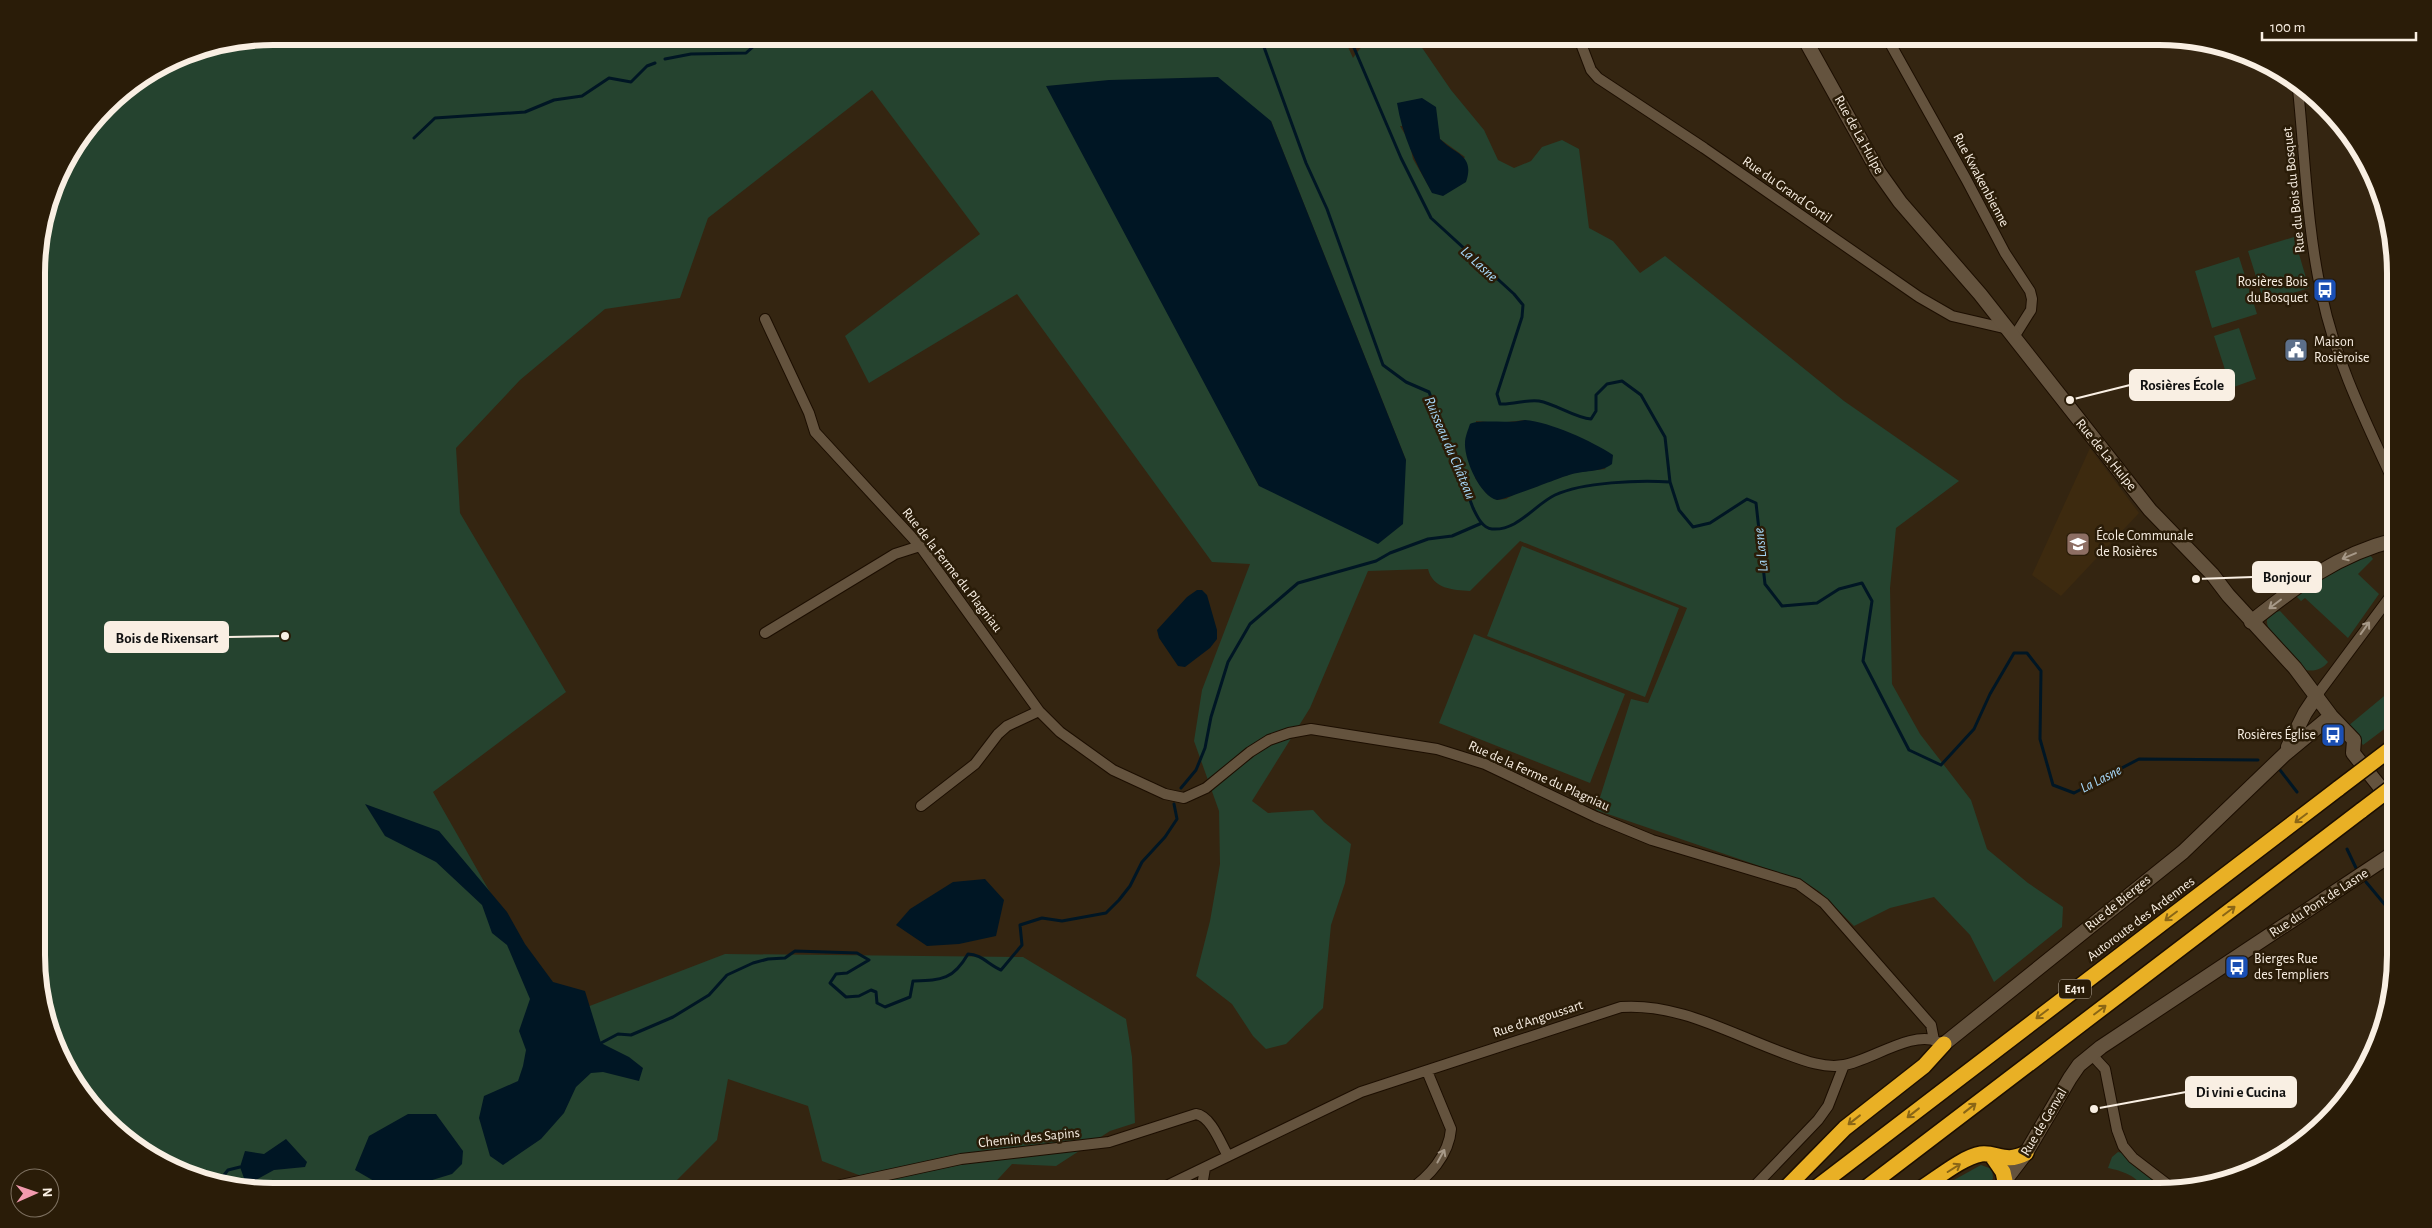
<svg xmlns="http://www.w3.org/2000/svg" width="2432" height="1228" font-family="'Alegreya Sans',sans-serif">
  <style>
    .built { fill: #3d2a0f }
    .green { fill: #25432f; fill-rule: evenodd }
    .water { fill: #001624 }
    .lines { fill: none; stroke-linecap: round; stroke-linejoin: round }
    .stream { stroke: #001624; stroke-width: 3 }
    .street-casing { stroke: #1c0e00; stroke-width: 12 }
    .secondary-casing { stroke: #1c0e00; stroke-width: 16 }
    .highway-casing { stroke: #1c0e00; stroke-width: 18 }
    .street { stroke: #64533e; stroke-width: 10 }
    .secondary { stroke: #64533e; stroke-width: 14 }
    .highway { stroke: #e9b025; stroke-width: 15 }
    .highway-bridge-casing { stroke: #1c0e00; stroke-width: 18; stroke-linecap: butt }
    .highway-bridge { stroke: #e9b025; stroke-width: 15 }
    .oneway { stroke: #a79988 }
    .oneway2 { stroke: #8a6616 }
    .labels { text-anchor: middle; dominant-baseline: central; stroke-width: 5; stroke-linejoin: round; paint-order: stroke }
    .shield { fill: #2a1c08; stroke: #bbb0a1; stroke-width: 1 }
    .shield-label { font-size: 12px; font-weight: bold; fill: #f9efe3 }
    .street-label { font-size: 14px; fill: #f9efe3; stroke: #2a1c08 }
    .poi-label { font-size: 14px; fill: #f9efe3; stroke: #2a1c08; text-anchor: start }
    .water-label { font-size: 15px; font-style: italic; fill: #a7d8f9; stroke: #2a1c08 }
    .rim { fill: none; stroke: #f9efe3; stroke-width: 6 }
    .leader { fill: none; stroke: #f9efe3; stroke-width: 2 }
    .callout-dot { fill: #f9efe3; stroke: #2a1c08; stroke-width: 2 }
    .callout { fill: #f9efe3; stroke: #f9efe3; stroke-width: 2 }
    .callout-label { font-size: 15px; text-anchor: middle; font-weight: bold; fill: #111 }
  </style>
  <rect width="100%" height="100%" fill="#342511"/>
  <path class="built" d="M2090 448 2139 513 2061 596 2032 575Z"/>
  <path class="green" d="M273 36H1343L1353 58C1373 29 1382 36 1414 36L1451 90 1484 130 1498 160 1514 168 1531 161 1542 147 1562 140 1579 149 1589 228 1613 241 1640 273 1665 256 1844 401 1959 481 1896 528 1890 588 1892 684 1920 734 1971 800 1987 849 2028 883 2063 907 2062 927 1994 982 1970 935 1934 897 1890 908 1854 926 1820 892 1803 881 1596 810 1631 699 1648 703 1687 608 1520 541 1470 591C1453 590 1433 589 1428 569L1368 571 1310 708 1252 801 1268 813 1313 810 1324 822 1351 844 1345 883 1331 925 1323 1008 1286 1044 1266 1049 1253 1036 1232 1004 1196 976 1210 921 1220 864 1219 811 1194 741 1202 690 1250 564 1212 562 1017 294 869 383 845 336 980 234 872 90 708 218 680 298 605 309 520 380 456 448 460 513 566 692 433 792 561 1017 725 954 1023 957 1126 1019 1132 1057 1135 1123 1110 1131 1056 1166 1012 1164 988 1190 981 1192H903L822 1161 808 1106 728 1079 717 1140 667 1190 670 1192H273L168 1167 85 1099 54 1046 38 987 37 257 61 168 117 95 182 54ZM1271 121 1406 460 1259 486 1204 380ZM1400 126 1438 128 1440 139 1465 157 1432 192 1413 159 1409 141ZM1525 420 1606 469 1576 472 1518 492 1506 499 1497 500 1486 493 1475 478 1476 421 1499 423Z
    M2294 237 2309 288 2264 302 2248 251Z
    M2239 257 2257 314 2212 328 2195 271Z
    M2239 328 2256 379 2231 388 2214 336Z
    M1522 546 1679 608 1645 697 1487 636Z
    M2370 555 2373 559 2358 574 2379 594 2348 638 2305 598 2301 601 2296 596 2329 574Z
    M2280 611 2328 662C2323 669 2312 673 2303 669 2297 665 2292 657 2287 652 2278 642 2251 616 2280 611Z
    M1474 634 1625 694 1590 783 1439 723Z
    M2395 687V721L2363 745 2348 726Z
    M2118 1152 2122 1153 2168 1191H2143C2139 1175 2121 1171 2108 1168L2112 1157Z
    M1981 1165 1992 1169 1993 1178 1988 1191H1934Z"/>
  <path class="water" d="M1218 77 1271 121 1406 460 1403 524 1378 544 1259 486 1046 86 1109 80Z
    M1422 98 1436 107 1440 139C1456 155 1475 155 1466 182L1443 196 1432 193C1416 164 1402 135 1397 103Z
    M1525 420C1550 422 1592 441 1613 455L1612 464C1601 473 1583 470 1569 475 1559 478 1501 501 1497 500 1480 496 1464 459 1465 443 1465 437 1468 430 1470 424 1479 419 1509 424 1525 420Z
    M1197 590H1202L1207 595 1217 630V639L1210 648 1185 667 1178 666 1159 638 1157 630 1187 597Z
    M365 804 439 831 507 912 525 944 553 982 585 991 601 1043 629 1057 643 1068 639 1081 603 1072 591 1073 576 1087 564 1113 541 1139 503 1165 490 1156 479 1118 484 1096 518 1081 523 1066 526 1050 519 1031 530 999 507 945 492 933 482 905 436 862 385 836Z
    M985 879 1004 900 996 936 959 944 927 946 896 925 910 909 953 882Z
    M408 1114H436L463 1151 462 1164 452 1174 393 1192 355 1170 369 1136Z
    M286 1139 307 1162 305 1167 274 1170 254 1181H245L240 1167 245 1151 264 1154Z"/>
  <g class="lines">
    <path class="stream" d="M922 36 927 46 984 36
      M1260 36 1306 163 1327 209 1383 365 1406 382 1429 392 1473 508C1477 516 1482 528 1492 529 1518 531 1534 505 1555 495 1583 482 1639 480 1670 482
      M1349 36 1401 158 1431 218 1514 294 1523 305 1522 317 1497 394 1500 404C1513 405 1527 399 1539 401 1556 404 1575 418 1591 419L1596 411V395L1607 384 1622 381 1641 395 1665 437 1670 482 1679 510 1693 527 1710 523 1747 499 1756 503 1765 584 1782 606 1817 603 1839 589 1862 583 1872 601 1863 661 1909 750 1941 765 1974 729 1990 694 2014 653H2027L2041 671 2040 739 2053 785 2074 793 2139 759 2258 760
      M665 59 691 54 746 53 765 36
      M414 138 435 118 525 112 554 100 582 96 609 78 631 82 647 66 655 63
      M2280 770 2297 792
      M1181 788 1196 770 1205 748 1211 717 1228 662 1250 624 1298 583 1376 561 1390 553 1428 539 1452 536 1482 523
      M2347 849 2356 868
      M2366 882 2396 918
      M601 1043 618 1034 631 1035 673 1017 709 995 727 975 753 963 768 959 785 958 795 951 857 953 869 960 847 973 836 974 830 983 846 997 859 996 871 990 876 992 877 1003 885 1007 910 997 913 981C942 980 953 980 968 954 981 954 989 965 1001 970L1022 945 1020 925 1042 918 1062 921 1106 913 1119 900 1130 886 1142 862 1165 837 1177 819 1174 804
      M220 1180 228 1170 240 1167"/>
    <g class="street-casing">
      <path id="street" d="M1578 36 1591 70 1598 78 1704 148 1919 297 1952 316 2008 329
        M1886 36 1966 179 2005 253 2030 291 2032 299 2031 310 2014 337
        M2298 89C2305 157 2307 230 2322 296 2336 362 2366 422 2394 483
        M765 319 809 413 815 432 920 546 1039 711 1060 732 1113 770 1165 794 1184 798 1206 788 1250 752 1269 740 1289 733 1311 729 1437 749 1485 764 1596 817 1652 840 1798 884 1824 903 1931 1025 1934 1040
        M765 633 895 554 920 546
        M2317 695 2395 590
        M921 806 975 764 998 734 1007 726 1039 711
        M2092 1055 2105 1069 2117 1130 2123 1146 2133 1158 2176 1191
        M1408 1191C1429 1177 1449 1155 1451 1129L1427 1071
        M1750 1191 1818 1120 1828 1106 1844 1065
        M809 1192 961 1159 1109 1142 1196 1114C1211 1116 1221 1144 1228 1156
        M1154 1192 1361 1092 1621 1007C1678 1003 1729 1033 1781 1052 1800 1059 1823 1069 1844 1065 1870 1061 1914 1029 1938 1042
        M1201 1192 1205 1168"/>
    </g>
    <g class="secondary-casing">
      <path id="secondary" d="M1803 36 1878 171 1900 202 1980 294 2150 510 2212 574 2228 595 2295 668 2331 716 2354 740 2353 753 2395 806
        M2251 622C2296 586 2338 554 2395 540
        M2288 747 2305 713 2317 695
        M1944 1044 2183 852 2285 754 2331 716
        M1997 1191 2026 1153 2070 1078 2079 1065 2101 1047 2395 852"/>
    </g>
    <g class="highway-casing">
      <path id="highway" d="M1992 1156 2003 1172 2005 1181
        M1783 1191 1845 1128 1924 1066 1944 1044
        M1812 1191 2339 788
        M1862 1191 2362 810
        M1917 1191C1934 1181 1962 1157 1981 1154 1997 1152 2005 1164 2026 1153"/>
    </g>
    <use href="#street" class="street"/>
    <use href="#secondary" class="secondary"/>
    <use href="#highway" class="highway"/>
    <g class="highway-bridge-casing">
      <path id="highway-bridge" d="M2339 788 2393 747
        M2362 810 2395 785"/>
    </g>
    <use href="#highway-bridge" class="highway-bridge"/>
  </g>
  <defs><path id="oneway-shaft" d="M-6 0H5M1.5-3L5.5 0L1.5 3" fill="none" stroke-width="1.6" stroke-linecap="round" stroke-linejoin="round" transform="scale(1.25)"/></defs>
  <g class="oneway">
    <use href="#oneway-shaft" transform="translate(2349 556) rotate(157)"/>
    <use href="#oneway-shaft" transform="translate(2275 604) rotate(143)"/>
    <use href="#oneway-shaft" transform="translate(2365 628) rotate(-54)"/>
    <use href="#oneway-shaft" transform="translate(1441 1156) rotate(-61)"/>
  </g>
  <g class="oneway2">
    <use href="#oneway-shaft" transform="translate(2301 818) rotate(143)"/>
    <use href="#oneway-shaft" transform="translate(2229 911) rotate(-37)"/>
    <use href="#oneway-shaft" transform="translate(2171 916) rotate(143)"/>
    <use href="#oneway-shaft" transform="translate(2100 1010) rotate(-37)"/>
    <use href="#oneway-shaft" transform="translate(2042 1014) rotate(143)"/>
    <use href="#oneway-shaft" transform="translate(1970 1108) rotate(-38)"/>
    <use href="#oneway-shaft" transform="translate(1913 1113) rotate(142)"/>
    <use href="#oneway-shaft" transform="translate(1854 1120) rotate(142)"/>
    <use href="#oneway-shaft" transform="translate(1954 1168) rotate(-32)"/>
  </g>
  <defs>
    <g id="bus-square" transform="scale(1.25)"><rect x="-9" y="-9" width="18" height="18" rx="4" fill="#1a4fb4" stroke="#2a1c08"/><path d="M-5-6H5V4H4V6H2V4H-2V6H-4V4H-5ZM-3.5-4V0h7V-4ZM-3.5 1.2v1.5H-2V1.2ZM2 1.2v1.5H3.5V1.2Z" fill="#fff"/></g>
    <g id="civic-square" transform="scale(1.25)"><rect x="-9" y="-9" width="18" height="18" rx="4" fill="#5c6f8a" stroke="#2a1c08"/><path d="M-.6-6.5H3V-4.5H.6V-3L4-1V1h2V6H-6V1h2V-1L-.6-3ZM-1.2 2.5V6h2.4V2.5Z" fill="#fff"/></g>
    <g id="school-square" transform="scale(1.25)"><rect x="-9" y="-9" width="18" height="18" rx="4" fill="#8d6e63" stroke="#2a1c08"/><path d="M0-5L7-2L0 1L-7-2ZM-4 1L0 2.5L4 1V4Q0 6-4 4Z" fill="#fff"/></g>
  </defs>
  <g fill-rule="evenodd">
    <use href="#bus-square" x="2325" y="290"/>
    <use href="#civic-square" x="2296" y="350"/>
    <use href="#school-square" x="2078" y="544"/>
    <use href="#bus-square" x="2333" y="735"/>
    <use href="#bus-square" x="2237" y="967"/>
  </g>
  <g class="labels">
    <rect class="shield" x="2059" y="979.5" width="32" height="19" rx="4"/>
    <g class="shield-label">
      <text x="2075" y="989">E411</text>
    </g>
    <g class="street-label">
      <text transform="translate(1859 135) rotate(61)">Rue de La Hulpe</text>
      <text transform="translate(1981 180) rotate(62)">Rue Kwakenbienne</text>
      <text transform="translate(1787 190) rotate(35)">Rue du Grand Cortil</text>
      <text transform="translate(2294 190) rotate(-96)">Rue du Bois du Bosquet</text>
      <text transform="translate(2106 455) rotate(51)">Rue de La Hulpe</text>
      <text transform="translate(952 570) rotate(52)">Rue de la Ferme du Plagniau</text>
      <text transform="translate(1539 776) rotate(24)">Rue de la Ferme du Plagniau</text>
      <text transform="translate(2118 903) rotate(-39)">Rue de Bierges</text>
      <text transform="translate(2319 903) rotate(-33)">Rue du Pont de Lasne</text>
      <text transform="translate(2141 919) rotate(-37)">Autoroute des Ardennes</text>
      <text transform="translate(1538 1019) rotate(-18)">Rue d'Angoussart</text>
      <text transform="translate(2044 1122) rotate(-59)">Rue de Genval</text>
      <text transform="translate(1029 1138) rotate(-6)">Chemin des Sapins</text>
    </g>
    <g class="poi-label">
      <text x="2308" y="282" text-anchor="end">Rosières Bois<tspan x="2308" dy="16">du Bosquet</tspan></text>
      <text x="2314" y="342">Maison<tspan x="2314" dy="16">Rosièroise</tspan></text>
      <text x="2096" y="536">École Communale<tspan x="2096" dy="16">de Rosières</tspan></text>
      <text x="2316" y="735" text-anchor="end">Rosières Église</text>
      <text x="2254" y="959">Bierges Rue<tspan x="2254" dy="16">des Templiers</tspan></text>
    </g>
    <g class="water-label">
      <text transform="translate(1479 264) rotate(43)">La Lasne</text>
      <text transform="translate(1450 448) rotate(67)">Ruisseau du Château</text>
      <text transform="translate(1761 550) rotate(-96)">La Lasne</text>
      <text transform="translate(2101 779) rotate(-27)">La Lasne</text>
    </g>
  </g>
  <path d="M0 0H2432V1228H0ZM273 45H2159A228 228 0 0 1 2387 273V955A228 228 0 0 1 2159 1183H273A228 228 0 0 1 45 955V273A228 228 0 0 1 273 45Z" fill="#2a1c08" fill-rule="evenodd"/>
  <path class="rim" d="M273 45H2159A228 228 0 0 1 2387 273V955A228 228 0 0 1 2159 1183H273A228 228 0 0 1 45 955V273A228 228 0 0 1 273 45Z"/>
  <path class="leader" d="M2070 400L2130 385M2196 579L2253 577M285 636L228 637M2094 1109L2186 1092"/>
  <g class="callout-dot">
    <circle cx="2070" cy="400" r="5"/>
    <circle cx="2196" cy="579" r="5"/>
    <circle cx="285" cy="636" r="5"/>
    <circle cx="2094" cy="1109" r="5"/>
  </g>
  <g class="callout">
    <rect x="2130" y="370" width="104" height="30" rx="5"/>
    <rect x="2253" y="562" width="68" height="30" rx="5"/>
    <rect x="105" y="622" width="123" height="30" rx="5"/>
    <rect x="2186" y="1077" width="110" height="30" rx="5"/>
  </g>
  <g class="callout-label">
    <text x="2182" y="390">Rosières École</text>
    <text x="2287" y="582">Bonjour</text>
    <text x="167" y="643">Bois de Rixensart</text>
    <text x="2241" y="1097">Di vini e Cucina</text>
  </g>
  <g transform="translate(35 1193) rotate(88)"><circle r="24" fill="#2a1c08" stroke="#7d7060"/>
  <path d="M0-4L9 19L0 12L-9 19Z" fill="#f29aae"/>
  <text y="-8" font-size="14" font-weight="bold" text-anchor="middle" fill="#f9efe3">N</text>
  </g>
  <path d="M2262 32v8h154v-8" fill="none" stroke="#f9efe3" stroke-width="2.5"/>
  <text x="2270" y="32" font-size="15" fill="#f9efe3" stroke="#2a1c08" stroke-width="4" paint-order="stroke">100 m</text>
</svg>
